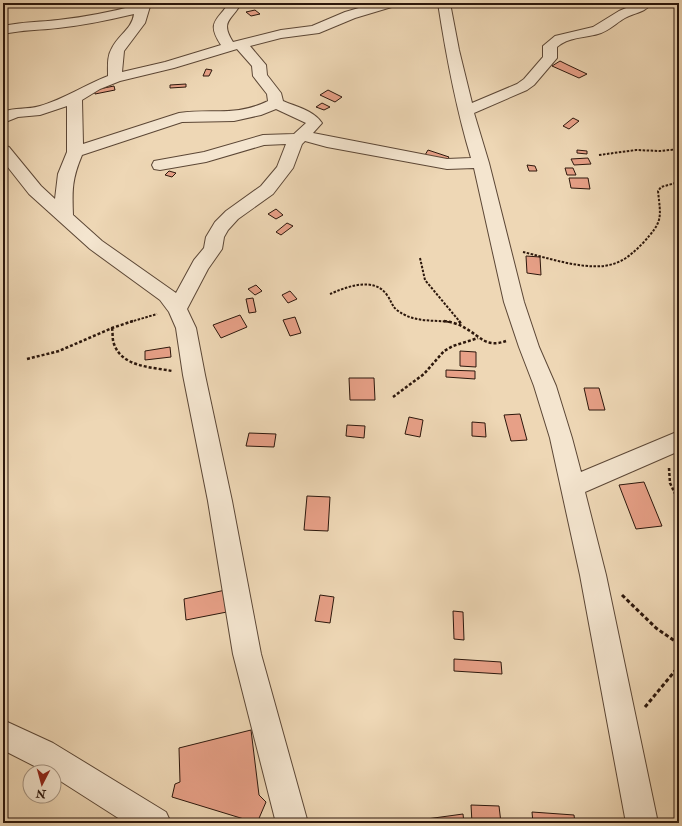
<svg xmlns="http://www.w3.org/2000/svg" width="682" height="826" font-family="'IM FELL Double Pica',serif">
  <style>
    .building { fill: #e7a087; stroke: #2c170c }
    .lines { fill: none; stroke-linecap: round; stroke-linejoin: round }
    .minor-casing { stroke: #5c4736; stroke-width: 2 }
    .path-far2 { stroke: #2c170c; stroke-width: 2; stroke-dasharray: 2.5 1.5; stroke-linecap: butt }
    .path-far1 { stroke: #2c170c; stroke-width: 2.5; stroke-dasharray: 3 2; stroke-linecap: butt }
    .path { stroke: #2c170c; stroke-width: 3; stroke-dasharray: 4 2.5; stroke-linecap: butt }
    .minor { fill: #f4e5cf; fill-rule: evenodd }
  </style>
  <rect width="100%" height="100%" fill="#eed7b5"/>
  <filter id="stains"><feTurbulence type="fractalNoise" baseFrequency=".005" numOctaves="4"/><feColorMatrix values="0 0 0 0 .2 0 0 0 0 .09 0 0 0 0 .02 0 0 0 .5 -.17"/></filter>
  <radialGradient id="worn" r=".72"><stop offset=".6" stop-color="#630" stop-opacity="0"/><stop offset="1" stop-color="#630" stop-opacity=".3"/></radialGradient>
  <path class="building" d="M166 3 167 5 152 7 151 4Z
    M255 10 260 14 251 16 246 12Z
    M560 61 568 65 587 74 579 78 552 66Z
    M206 69 212 70 209 76H203Z
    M186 84V87L170 88V85Z
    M114 86 115 90 95 94 94 90Z
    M328 90 342 97 335 102 320 95Z
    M322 103 330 107 324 110 316 107Z
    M573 118 579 121 569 129 563 126Z
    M428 150 449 157 446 161 425 155Z
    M577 150 587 151V154L577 153Z
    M588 158 591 164 574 165 571 159Z
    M527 165 535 166 537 171H529Z
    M565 168H573L576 175H567Z
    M169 171 176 173 172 177 165 175Z
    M569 178H588L590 189 571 188Z
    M276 209 283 215 276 219 268 214Z
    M287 223 293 226 281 235 276 232Z
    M526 256 540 257 541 275 527 273Z
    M256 285 262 291 255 295 248 289Z
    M290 291 297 299 288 303 282 295Z
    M253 298 256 312 249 313 246 299Z
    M240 315 247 327 221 338 213 325Z
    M295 317 301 333 290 336 283 320Z
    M170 347 171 357 145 360V351Z
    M460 351 476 352V367L460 366Z
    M446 370 475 371V379L446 377Z
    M349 378H374L375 400H350Z
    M584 388H599L605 410H589Z
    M520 414 527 440 511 441 504 415Z
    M409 417 423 420 420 437 405 434Z
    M472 422 485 423 486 437 472 436Z
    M347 425 365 426 364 438 346 436Z
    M249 433 276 434 274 447 246 446Z
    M644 482 662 526 636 529 619 485Z
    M307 496 330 497 328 531 304 530Z
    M230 589 232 611 186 620 184 599Z
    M320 595 334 597 330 623 315 621Z
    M453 611 463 612 464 640 454 639Z
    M454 659 501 662 502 674 454 671Z
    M251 730 259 795 266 802 257 823 172 797 175 784 180 782 179 748Z
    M471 805 499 806 501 823H472Z
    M532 812 574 815 575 823H533Z
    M463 814 464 823H412V821Z"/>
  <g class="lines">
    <g class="minor-casing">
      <path id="minor" d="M139 3H151L145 23 124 51 122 72 165 62 221 45C206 22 217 21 229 3H241C233 20 219 20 233 42L281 30 312 26 345 12 376 3H396L395 6 355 18 319 33 281 38 250 46 266 65 267 75 281 93 283 101C297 107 313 110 322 123L313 133 447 159 471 158C456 108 446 55 438 3H450L459 50 472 103 517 84 524 79 543 57V46L555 36 593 27 619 11 638 3H652C646 12 634 13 625 18 616 23 609 31 598 34 585 38 568 37 557 47V58L534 85 527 90 474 113 489 163 524 302 539 347 556 386 572 438 581 472 679 431V451L585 492 606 575 658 823H626L580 575 550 438 534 386 519 347 504 302 474 168 447 169 327 147 305 141 302 144 293 168 273 194 238 219 228 230 224 237 222 249 208 269 187 309 196 328 205 375 232 501 261 654 308 823H276L233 654 208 501 183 375 176 328 169 312 160 300 90 249 29 194 3 161V145L9 147 41 186 55 199 58 174 67 152V106L40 115 18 117 3 123V112C15 107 27 110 40 106 64 99 85 85 108 76 108 66 107 56 112 48 119 34 132 29 134 14 109 20 84 25 58 28 40 30 22 30 3 34V26C22 22 40 22 58 20 85 17 111 12 137 5ZM237 49 252 66 253 76 267 94 268 101C235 117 212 108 179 113L83 144 82 100 100 89 120 81 174 68ZM276 109 306 123 294 134 263 135 204 152 154 161 152 165 154 169 160 170 206 162 264 145 286 144 277 167 261 186 226 211 215 222 206 237 204 248 194 260 176 293 102 241 73 215C72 189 72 179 82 155L182 122 234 121 261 115Z
        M3 720 53 743 166 812 171 823H126L54 777V772H46L3 750Z"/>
    </g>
    <path class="path-far2" d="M599 155 636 150 660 151 679 149
      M523 252C549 258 591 273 616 263 627 259 635 251 643 243 663 221 661 219 658 191L661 187 679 182
      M420 258 425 280 460 322
      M330 294C346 287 374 276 387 295 394 305 391 308 405 315 419 322 435 320 450 322
      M130 322 157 314"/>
    <path class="path-far1" d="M444 321C451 322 459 324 465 328 481 337 486 348 506 341
      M459 321 462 325
      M112 328C113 333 112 339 114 344 122 367 151 367 172 371
      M27 359 59 351 112 328 133 321
      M393 397 424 374 444 351 453 346 478 338
      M669 468 670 483 679 502"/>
    <path class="path" d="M622 595 656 628 679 644
      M645 707 679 666"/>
    <use href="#minor" class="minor"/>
  </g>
  <rect width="682" height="826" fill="none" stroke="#eed7b5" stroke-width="16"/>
  <rect x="4" y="4" width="674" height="818" fill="none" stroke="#2c170c" stroke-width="2"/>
  <rect x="8" y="8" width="666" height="810" fill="none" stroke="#2c170c"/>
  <g transform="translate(42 784) rotate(186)"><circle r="19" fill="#f4e5cf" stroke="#a49381"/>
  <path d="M0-3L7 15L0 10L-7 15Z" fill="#8f2418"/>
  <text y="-6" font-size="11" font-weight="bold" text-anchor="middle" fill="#2c170c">N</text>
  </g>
  <rect width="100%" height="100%" filter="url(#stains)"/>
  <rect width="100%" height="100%" fill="url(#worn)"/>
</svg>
